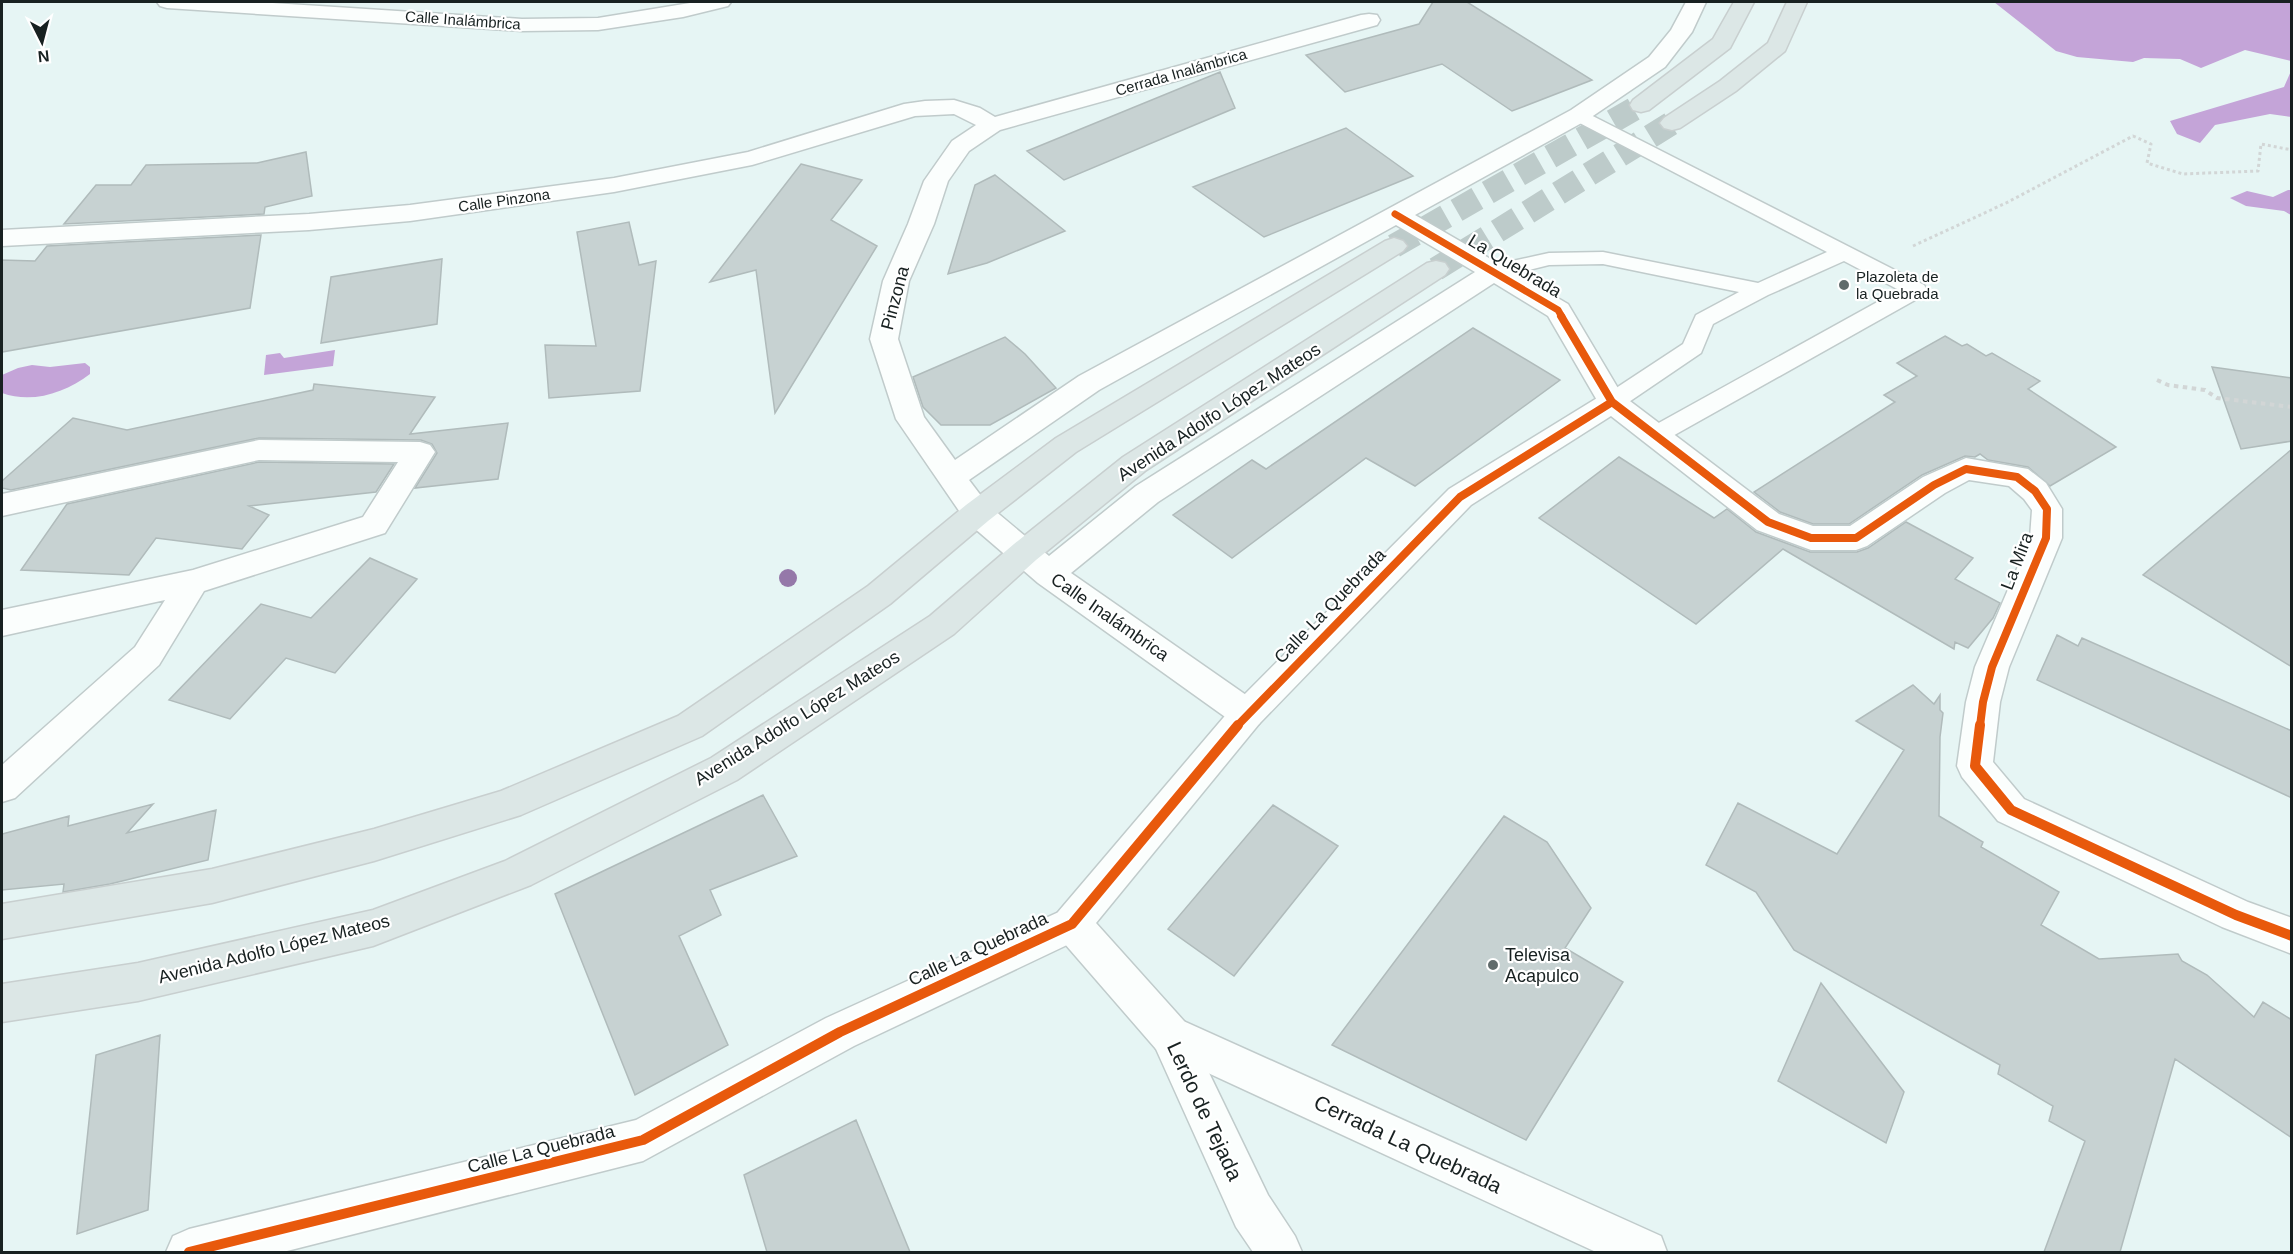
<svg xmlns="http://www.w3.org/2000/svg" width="2293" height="1254" font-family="Helvetica,sans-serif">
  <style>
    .water { fill: #c4a4d8 }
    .building { fill: #c7d2d2; stroke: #b0bbbb; stroke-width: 1.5 }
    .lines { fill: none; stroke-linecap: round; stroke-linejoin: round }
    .primary-tunnel { stroke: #bdcbca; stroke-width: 24; stroke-dasharray: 24 12; stroke-linecap: butt }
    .lane-casing { stroke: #c0cbcb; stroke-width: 3 }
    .street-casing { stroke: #c0cbcb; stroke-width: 3 }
    .secondary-casing { stroke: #c0cbcb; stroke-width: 3 }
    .primary-casing { stroke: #c8cfcf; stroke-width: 3 }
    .path-far1 { stroke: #d2d6d6; stroke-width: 3; stroke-dasharray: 3 3; stroke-linecap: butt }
    .path { stroke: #d2d6d6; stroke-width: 4; stroke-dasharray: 4.5 4.5; stroke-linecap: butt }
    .lane { fill: #fbfefd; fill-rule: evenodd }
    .street { fill: #fbfefd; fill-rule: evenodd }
    .secondary { fill: #fbfefd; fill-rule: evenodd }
    .primary { fill: #dce7e6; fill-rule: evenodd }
    .cycleway-far2-casing { stroke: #fff; stroke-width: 10 }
    .cycleway-far1-casing { stroke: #fff; stroke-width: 12 }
    .cycleway-casing { stroke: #fff; stroke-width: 14 }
    .cycleway-far2 { stroke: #e8590c; stroke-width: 7 }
    .cycleway-far1 { stroke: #e8590c; stroke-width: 8 }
    .cycleway { stroke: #e8590c; stroke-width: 10 }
    .tree { fill: #9578a9 }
    .poi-dot { fill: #606b6b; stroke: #fff; stroke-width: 2 }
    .labels { text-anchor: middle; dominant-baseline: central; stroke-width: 4.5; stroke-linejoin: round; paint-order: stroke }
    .far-street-label { font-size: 15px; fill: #182121; stroke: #fff }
    .far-poi-label { font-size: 15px; fill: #182121; stroke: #fff; text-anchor: start }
    .street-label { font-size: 18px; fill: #182121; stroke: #fff }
    .poi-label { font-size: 18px; fill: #182121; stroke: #fff; text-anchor: start }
    .near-street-label { font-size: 21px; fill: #182121; stroke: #fff }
  </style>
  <rect width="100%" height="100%" fill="#e6f5f4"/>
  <path class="water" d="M1994 2H2291V61L2245 50 2201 68 2180 59 2144 58 2133 62 2077 57 2056 51Z
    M2291 71V117L2270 114 2215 125 2200 143 2177 134 2170 121 2284 87Z
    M2288 190H2291V215L2284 211 2246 206 2230 198 2247 191 2273 197Z
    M335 350 333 366 264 375 266 355 280 353 284 358Z
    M85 363 90 367V374C65 393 32 404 2 393V375L18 368 32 365 50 367Z"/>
  <path class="building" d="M1433 2H1467L1592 80 1512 111 1442 64 1345 92 1306 55 1419 24Z
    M1220 72 1235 108 1064 180 1027 151Z
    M1346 128 1413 176 1264 237 1193 187Z
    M306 152 312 196 265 207 264 214 64 224 96 185H131L146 165 257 163Z
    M801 164 862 180 831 220 877 246 775 413 756 270 710 282Z
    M995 175 1065 231 987 263 948 274 975 185Z
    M629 222 639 265 656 261 640 391 549 398 545 345 596 346 577 232Z
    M261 235 250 308 2 352V260L35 261 47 246Z
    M442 259 437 324 321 343 331 277Z
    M1473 328 1560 380 1415 486 1366 458 1232 558 1173 515 1252 460 1266 469Z
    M1945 336 1962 346 1967 344 1986 356 1992 353 2040 381 2028 389 2116 447 2050 486 2028 467 1988 460 1980 454 1975 457 1965 456 1922 475 1849 524H1813L1780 512 1754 492 1895 402 1884 395 1917 376 1897 363Z
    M1005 337 1025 354 1056 388 990 425H941L923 407 913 377Z
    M2212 367 2292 378V441L2241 449Z
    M314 384 435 397 410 434 508 423 498 479 415 488 437 453 432 444 421 440 259 438 11 490 2 488V481L73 418 127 430 313 390Z
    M2292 449V667L2143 575Z
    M1619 457 1714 518 1727 509 1756 532 1810 552H1857L1868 548 1906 522 1973 558 1955 579 2000 603 1993 618 1968 648 1955 642 1954 649 1783 549 1696 624 1539 518Z
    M259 462 394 464 376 492 249 506 269 515 242 549 156 538 129 575 21 570 67 504Z
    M370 558 417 579 335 673 286 658 230 719 169 700 261 604 311 618Z
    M2057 635 2078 646 2082 638 2292 731V798L2037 680Z
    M1913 685 1934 704 1940 695V710L1943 713 1940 737 1939 816 1983 842 1981 847 2059 892 2041 925 2099 959 2178 954 2182 961 2207 975 2254 1017 2263 1002 2292 1020V1138L2175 1059 2120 1252H2044L2085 1141 2049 1121 2053 1106 1998 1074 2000 1065 1794 950 1756 892 1706 865 1738 803 1837 854 1904 750 1856 721Z
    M763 795 797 856 710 890 721 915 679 936 728 1045 635 1095 555 894Z
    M153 804 127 833 216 810 208 860 110 884 63 892 64 884 2 890V834L69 816 68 826Z
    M1273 805 1338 846 1234 976 1168 929Z
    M1504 816 1547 842 1591 908 1565 948 1623 982 1526 1140 1332 1045Z
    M1821 983 1904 1092 1886 1143 1778 1081Z
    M160 1035 148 1210 77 1234 96 1055Z
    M856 1120 910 1252H767L744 1175Z"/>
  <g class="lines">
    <path class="primary-tunnel" d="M1394 246 1641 105
      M1436 269 1672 123"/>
    <g class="lane-casing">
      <path id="lane" d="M1579 109 1924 285 1927 290 1924 295 1662 442 1654 444 1646 442 1642 436 1646 430 1899 290 1844 261 1768 295 1713 324 1701 353 1620 408 1612 410 1604 408 1600 402 1604 396 1683 344 1696 315 1739 292 1603 264 1549 265 1493 279 1485 277 1482 272 1485 267 1549 253 1603 252 1758 283 1827 252 1572 119 1570 115 1572 111Z"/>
    </g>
    <g class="street-casing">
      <path id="street" d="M157 2H257L522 19 598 18 696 2H731L728 6 683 17 598 30 522 31 167 8 160 6Z
        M1686 2H1706L1692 32 1665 67 1587 120 1415 215 1568 304 1622 395 1779 514 1813 526H1850L1923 477 1966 458 2028 469 2046 483 2062 509V538L2009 667 2000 702 1993 762 2024 799 2248 902 2292 918V954L2222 927 1998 821 1962 777 1957 766 1966 702 1975 667 2030 538 2032 510 2024 499 2009 486 1969 480 1945 493 1867 546 1856 550H1811L1757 530 1602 409 1548 316 1494 283 1158 502 1071 573 1259 704 1264 714 1259 724 1247 728 1235 724 1038 583 966 521 896 419 870 339 883 281 908 224 924 181 952 141 976 125 954 114 915 116 752 165 614 192 410 221 309 230 2 246V230L309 214 410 205 614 178 748 152 904 104 925 101 954 100 980 108 995 117 1361 15 1369 14 1377 15 1380 20 1377 25 1000 130 969 151 948 181 934 224 909 281 898 339 924 417 955 460 1079 376 1571 110 1649 57 1671 30ZM1396 225 1475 272 1136 486 1049 556 988 505 969 480 1099 390Z
        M259 440 420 442 430 445 435 452 385 533 204 591 159 665 15 798 2 802V765L135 647 165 600 2 636V610L193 570 363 517 398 462 259 460 2 516V494Z
        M1072 906 1086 912 1091 924 1086 936 854 1046 643 1161 283 1252H166L173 1236 189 1229 636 1120 826 1018Z
        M1170 1015 1661 1236 1667 1252H1596L1156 1049 1150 1035 1156 1021Z"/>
    </g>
    <g class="secondary-casing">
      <path id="secondary" d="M1612 392 1622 395 1626 402 1622 409 1471 505 1259 724 1096 923 1184 1021 1268 1195 1295 1236 1302 1252H1253L1236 1227 1156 1049 1058 936 1053 924 1058 912 1235 704 1449 489 1602 395Z"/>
    </g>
    <g class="primary-casing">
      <path id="primary" d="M1734 2H1754L1730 48 1649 110 1641 112 1633 110 1630 105 1633 100 1713 39Z
        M1787 2H1807L1785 51 1736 91 1680 128 1672 130 1664 128 1660 123 1664 118 1720 81 1768 43Z
        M1394 238 1403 241 1407 246 1403 251 1076 452 988 521 890 604 702 736 521 815 374 861 212 903 2 939V904L212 869 374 829 501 791 678 716 868 586 966 505 1056 438 1385 241Z
        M1436 261 1445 263 1449 269 1445 275 1145 471 1036 560 954 634 737 780 531 885 373 946 138 1001 2 1022V984L138 963 373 910 505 861 711 758 930 616 1014 544 1123 457 1427 263Z"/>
    </g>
    <path class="path-far1" d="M1913 246 2006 203 2133 136 2151 144 2147 163 2183 174 2258 171 2261 144 2292 150"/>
    <path class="path" d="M2157 380 2168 385 2205 390 2217 398 2292 407"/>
    <use href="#lane" class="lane"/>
    <use href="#street" class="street"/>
    <use href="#secondary" class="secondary"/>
    <use href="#primary" class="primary"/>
    <g class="cycleway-far2-casing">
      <path id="cycleway-far2" d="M1395 214 1558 310 1562 317"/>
    </g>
    <g class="cycleway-far1-casing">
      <path id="cycleway-far1" d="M1561 316 1612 402 1768 522 1811 538H1856L1934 485 1966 469 2017 477 2035 491 2047 509 2046 538 1992 667 1983 702 1980 726
        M1237 726 1460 497 1612 402"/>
    </g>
    <g class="cycleway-casing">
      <path id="cycleway" d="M1980 725 1975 766 2011 810 2236 915 2292 936
        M189 1252 643 1140 840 1032 1072 924 1238 725"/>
    </g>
    <use href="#cycleway-far2" class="cycleway-far2"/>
    <use href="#cycleway-far1" class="cycleway-far1"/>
    <use href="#cycleway" class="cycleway"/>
  </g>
  <circle class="tree" cx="788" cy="578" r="9"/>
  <g class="poi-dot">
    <circle cx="1844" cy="285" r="6"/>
    <circle cx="1493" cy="965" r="6"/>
  </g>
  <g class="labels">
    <g class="far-street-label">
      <text transform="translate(463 20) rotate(4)">Calle Inalámbrica</text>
      <text transform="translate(1181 72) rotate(-16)">Cerrada Inalámbrica</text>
      <text transform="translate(504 200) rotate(-8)">Calle Pinzona</text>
    </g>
    <g class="far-poi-label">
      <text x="1856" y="276">Plazoleta de<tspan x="1856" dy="17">la Quebrada</tspan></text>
    </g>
    <g class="street-label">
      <text transform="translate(1515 266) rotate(31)">La Quebrada</text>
      <text transform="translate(895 298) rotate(-75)">Pinzona</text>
      <text transform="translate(1219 412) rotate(-33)">Avenida Adolfo López Mateos</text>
      <text transform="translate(2017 561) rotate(-69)">La Mira</text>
      <text transform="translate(1330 606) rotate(-46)">Calle La Quebrada</text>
      <text transform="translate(1110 617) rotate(35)">Calle Inalámbrica</text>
      <text transform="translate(797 718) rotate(-32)">Avenida Adolfo López Mateos</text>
      <text transform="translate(274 949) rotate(-14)">Avenida Adolfo López Mateos</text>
      <text transform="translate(978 949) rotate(-25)">Calle La Quebrada</text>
      <text transform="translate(541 1149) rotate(-14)">Calle La Quebrada</text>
    </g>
    <g class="poi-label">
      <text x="1505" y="955">Televisa<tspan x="1505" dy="21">Acapulco</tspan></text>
    </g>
    <g class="near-street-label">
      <text transform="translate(1205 1111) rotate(65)">Lerdo de Tejada</text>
      <text transform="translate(1408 1144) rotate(25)">Cerrada La Quebrada</text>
    </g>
  </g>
  <rect width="2293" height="1254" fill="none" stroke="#182121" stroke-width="6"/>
  <g transform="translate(42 42) rotate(174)" stroke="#ffffff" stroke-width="4.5" paint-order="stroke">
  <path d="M0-4.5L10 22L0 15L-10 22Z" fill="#182121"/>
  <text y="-9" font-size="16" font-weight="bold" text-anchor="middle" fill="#182121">N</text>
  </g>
</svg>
